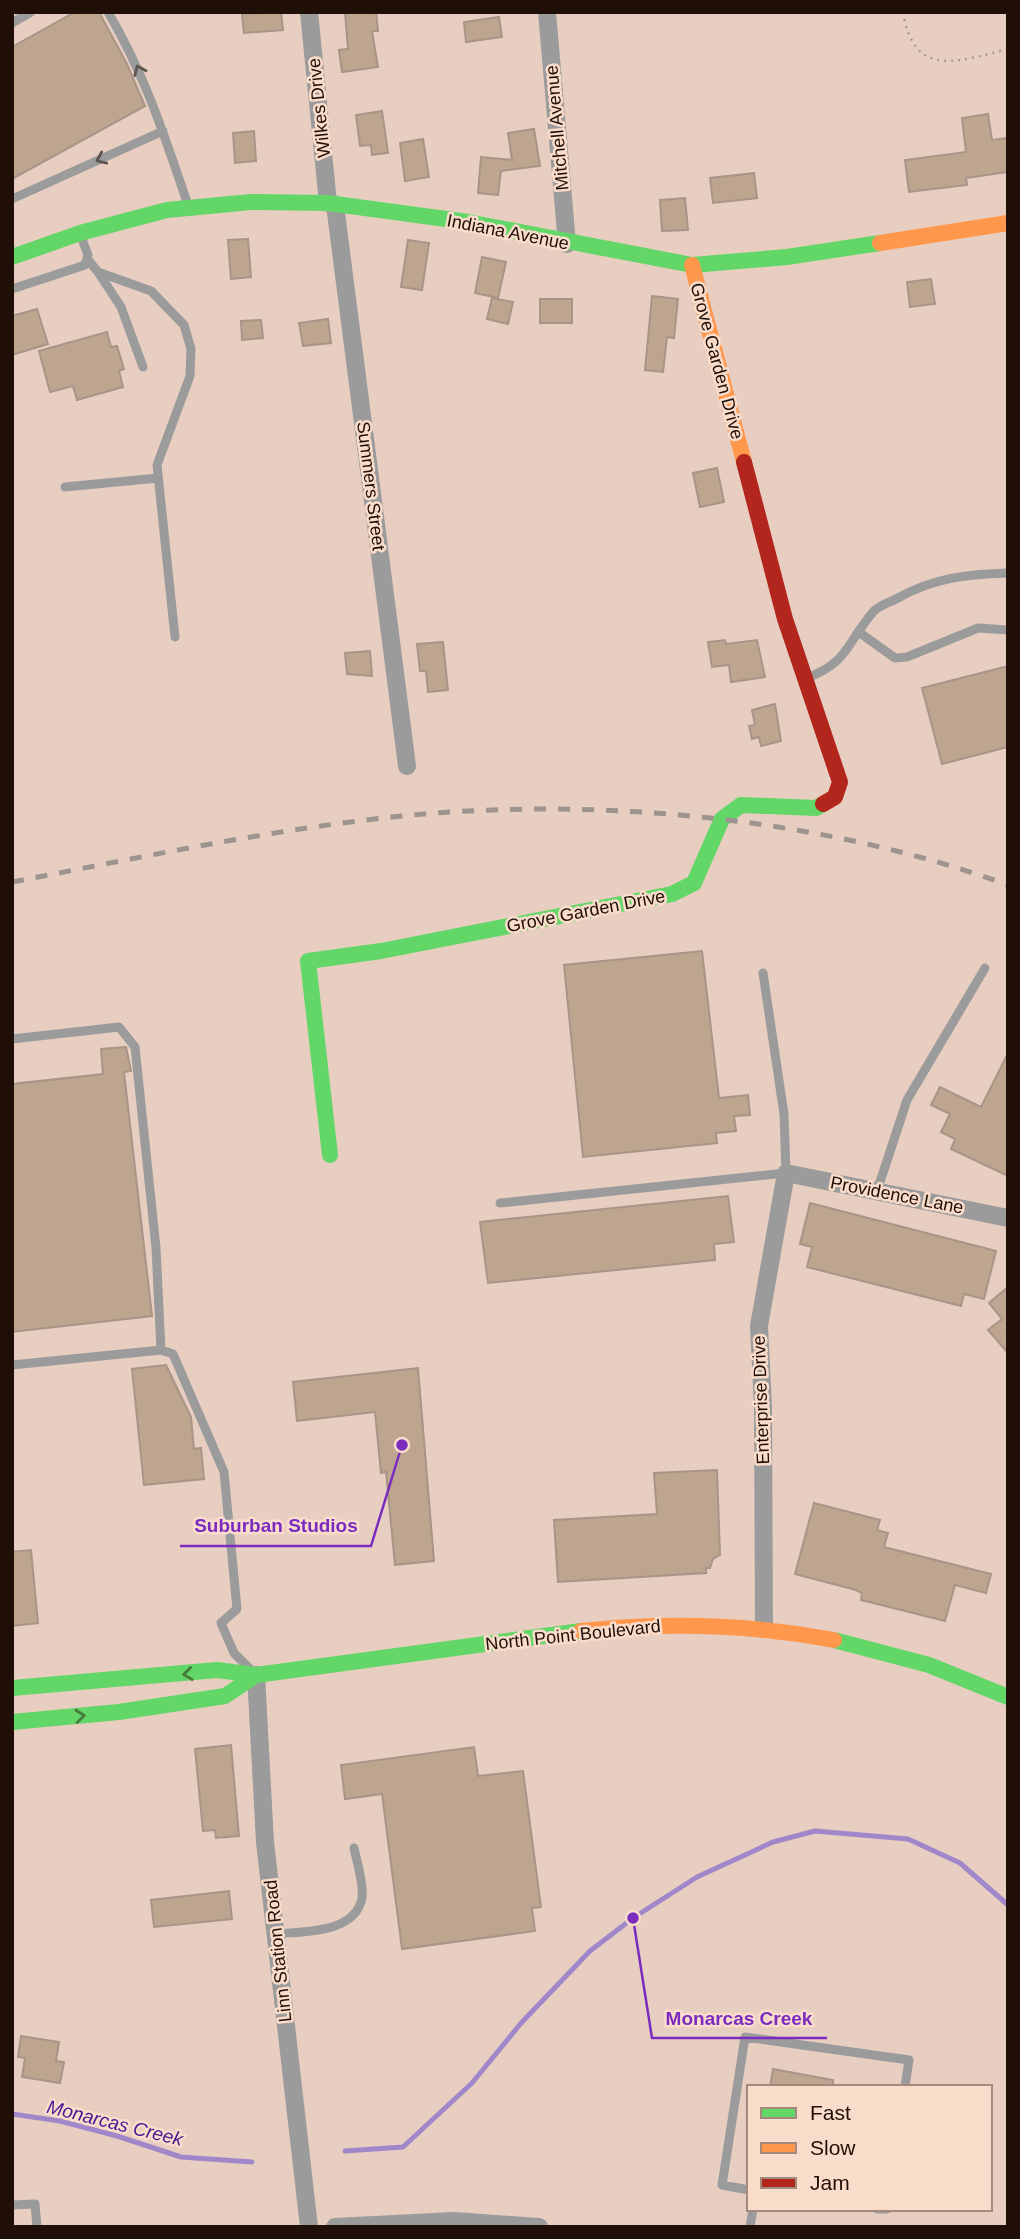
<svg xmlns="http://www.w3.org/2000/svg" width="1020" height="2239" font-family="Arial,sans-serif">
  <style>
    .lines { fill: none; stroke-linecap: round; stroke-linejoin: round }
    .stream { stroke: #a087ca; stroke-width: 5 }
    .building { fill: #bda58f; stroke: #a79587; stroke-width: 2 }
    .path { stroke: #a29c99; stroke-width: 2.5; stroke-dasharray: 2 5; stroke-linecap: butt }
    .lane { stroke: #9b9b9c; stroke-width: 9 }
    .street { stroke: #9b9b9c; stroke-width: 18 }
    .fast { stroke: #63d668; stroke-width: 16 }
    .slow { stroke: #ff974d; stroke-width: 16 }
    .jam { stroke: #b3261e; stroke-width: 16 }
    .rail { stroke: #9d9490; stroke-width: 5; stroke-dasharray: 12 12; stroke-linecap: butt }
    .oneway { stroke: #5e5551 }
    .oneway2 { stroke: #457c3c }
    .labels { text-anchor: middle; dominant-baseline: central; stroke-width: 5; stroke-linejoin: round; paint-order: stroke }
    .street-label { font-size: 18px; fill: #200f06; stroke: #fadccb }
    .water-label { font-size: 19px; font-style: italic; fill: #461894; stroke: #fadccb }
    .leader { fill: none; stroke: #7b2cbf; stroke-width: 2.5 }
    .callout-dot { fill: #7b2cbf; stroke: #fadccb; stroke-width: 2.5 }
    .callout-label { font-size: 19px; text-anchor: middle; font-weight: bold; fill: #7b2cbf; stroke: #fadccb; stroke-width: 5; stroke-linejoin: round; paint-order: stroke }
  </style>
  <rect width="100%" height="100%" fill="#e8cec0"/>
  <g class="lines">
    <path class="stream" d="M12 2114 60 2121 117 2136 181 2157 252 2162
      M345 2151 403 2147 472 2083 522 2022 590 1951 633 1918 697 1877 773 1842 815 1831 908 1839 960 1863 1008 1905"/>
  </g>
  <path class="building" d="M75 12H99L127 64 145 106 12 179V47Z
    M281 12 283 30 244 33 242 14Z
    M354 12H376L378 31H372L378 67 342 72 339 50 348 49 345 13Z
    M499 17 502 37 466 42 464 22Z
    M382 111 388 153 372 155 371 145 360 146 356 115Z
    M988 114 992 140 1008 138V172L966 178 967 185 909 192 905 160 966 152 962 118Z
    M534 129 540 166 501 171 498 195 478 193 481 157 512 160 508 133Z
    M254 131 256 161 235 163 233 133Z
    M423 139 429 177 405 181 400 143Z
    M754 173 757 198 713 203 710 178Z
    M685 198 688 230 662 231 660 200Z
    M248 239 251 277 231 279 228 240Z
    M408 240 429 243 422 290 401 287Z
    M482 257 506 262 498 298 475 293Z
    M931 279 935 304 910 307 907 282Z
    M652 296 678 299 674 338 667 337 663 372 645 370Z
    M492 298 513 302 508 324 487 319Z
    M540 299H572V323H540Z
    M37 309 48 344 12 355V316Z
    M328 319 331 343 303 346 299 323Z
    M261 320 263 338 242 340 241 321Z
    M107 332 111 347 117 346 124 369 119 371 123 387 77 400 73 386 50 392 39 351Z
    M717 468 724 502 700 507 693 473Z
    M725 640 726 644 757 640 765 677 731 682 729 665 712 667 708 642Z
    M443 642 448 690 428 692 426 671H420L417 644Z
    M370 651 372 676 347 674 345 653Z
    M1008 666V747L942 764 922 688Z
    M775 704 781 741 761 746 759 737 752 739 749 726 755 725 752 710Z
    M702 951 719 1098 748 1095 750 1115 734 1116 736 1131 716 1133 717 1143 583 1157 564 965Z
    M126 1047 131 1071 124 1072 152 1316 12 1332V1084L103 1074 101 1049Z
    M1008 1053V1176L951 1149 955 1139 941 1132 950 1114 931 1105 940 1087 981 1107Z
    M728 1196 734 1242 714 1244 715 1260 488 1283 480 1222Z
    M810 1203 996 1251 984 1299 964 1294 961 1306 807 1267 812 1247 800 1244Z
    M1008 1287V1353L988 1330 1002 1319 989 1303Z
    M166 1365 191 1417 194 1449 201 1448 204 1479 144 1485 132 1369Z
    M418 1368 434 1561 395 1565 386 1472 381 1473 375 1412 297 1421 293 1382Z
    M717 1470 720 1555 713 1559 710 1568H706V1573L558 1582 554 1520 657 1514 654 1473Z
    M814 1503 880 1520 877 1530 888 1533 884 1547 991 1574 986 1593 955 1585 945 1621 861 1600 862 1593 856 1590 795 1574Z
    M31 1550 38 1623 12 1626V1552Z
    M231 1745 239 1836 216 1838 215 1830 203 1831 195 1749Z
    M474 1747 478 1776 523 1771 541 1907 532 1908 535 1931 402 1949 382 1794 345 1799 341 1765Z
    M229 1891 232 1919 154 1927 151 1900Z
    M21 2036 59 2042 56 2061 64 2062 60 2083 22 2077 25 2058 18 2057Z
    M773 2069 833 2080V2087H770Z"/>
  <g class="lines">
    <path class="path" d="M903 12C914 80 958 61 1008 49"/>
    <path class="lane" d="M108 12C146 77 164 135 188 205
      M12 23 31 12
      M12 199 163 131
      M88 260 98 272 151 291 184 325 191 349 190 376 157 465 175 637
      M98 272 121 307 143 367
      M12 289 85 265 88 255 80 234
      M65 487 158 478
      M860 633 895 658 907 657 978 628 1008 630
      M807 678C850 662 847 641 874 611 880 605 891 602 898 598 933 578 968 574 1008 573
      M12 1039 119 1027 135 1047 156 1248 161 1350 12 1365
      M877 1191 907 1100 985 968
      M500 1203 786 1173 784 1114 763 973
      M161 1350 173 1354 224 1472 237 1609 221 1623 234 1653 250 1669
      M276 1934C303 1931 355 1934 362 1898 364 1884 357 1862 354 1848
      M749 2190 722 2185 745 2037 909 2060 905 2087
      M12 2205 35 2204 37 2227
      M877 2209H887
      M750 2227 753 2209"/>
    <path class="street" d="M309 12 328 203
      M547 12 567 244
      M335 205 407 766
      M764 1629 763 1407 759 1326 786 1173 1008 1218
      M256 1675 265 1842 309 2227
      M335 2227 454 2221 539 2227"/>
    <path class="fast" d="M12 257 80 233 167 210 251 202 328 203 468 222 692 265 787 257 880 243
      M330 1155 308 961 381 951 672 894 694 883 722 819 741 805 816 808 823 804
      M834 1640 929 1665 1008 1697
      M12 1688 217 1670 256 1675 581 1631
      M12 1722 119 1712 225 1696 256 1675"/>
    <path class="slow" d="M880 243 1008 223
      M692 265 744 462
      M581 1631C667 1622 749 1624 834 1640"/>
    <path class="jam" d="M744 462 785 619 840 782 835 797 823 804"/>
    <path class="rail" d="M12 882C149 856 286 826 424 814 613 798 830 820 1008 885"/>
  </g>
  <defs><path id="oneway-chevron" d="M-2-3.5L2.5 0L-2 3.5" fill="none" stroke-width="1.6" stroke-linecap="round" stroke-linejoin="round" transform="scale(1.75)"/></defs>
  <g class="oneway">
    <use href="#oneway-chevron" transform="translate(139 70) rotate(-114)"/>
    <use href="#oneway-chevron" transform="translate(101 159) rotate(156)"/>
  </g>
  <g class="oneway2">
    <use href="#oneway-chevron" transform="translate(188 1674) rotate(173)"/>
    <use href="#oneway-chevron" transform="translate(80 1716) rotate(-6)"/>
  </g>
  <g class="labels">
    <g class="street-label">
      <text transform="translate(319 108) rotate(-96)">Wilkes Drive</text>
      <text transform="translate(557 128) rotate(-95)">Mitchell Avenue</text>
      <text transform="translate(508 232) rotate(11)">Indiana Avenue</text>
      <text transform="translate(717 361) rotate(75)">Grove Garden Drive</text>
      <text transform="translate(371 486) rotate(83)">Summers Street</text>
      <text transform="translate(586 911) rotate(-11)">Grove Garden Drive</text>
      <text transform="translate(897 1195) rotate(11)">Providence Lane</text>
      <text transform="translate(761 1400) rotate(-92)">Enterprise Drive</text>
      <text transform="translate(573 1635) rotate(-6)">North Point Boulevard</text>
      <text transform="translate(278 1951) rotate(-96)">Linn Station Road</text>
    </g>
    <g class="water-label">
      <text transform="translate(115 2123) rotate(14)">Monarcas Creek</text>
    </g>
  </g>
  <path class="leader" d="M402 1445L371 1546H180M633 1918L652 2038H827"/>
  <g class="callout-dot">
    <circle cx="402" cy="1445" r="7"/>
    <circle cx="633" cy="1918" r="7"/>
  </g>
  <g class="callout-label">
    <text x="276" y="1532">Suburban Studios</text>
    <text x="739" y="2025">Monarcas Creek</text>
  </g>
  <rect width="1020" height="2239" fill="none" stroke="#200f06" stroke-width="28"/>
  <rect x="747" y="2085" width="245" height="126" fill="#fadccb" stroke="#a38a7c" stroke-width="2"/>
  <rect x="761" y="2108" width="35" height="10" fill="#63d668" stroke="#a38a7c" stroke-width="2"/>
  <text x="810" y="2120" font-size="21" fill="#200f06">Fast</text>
  <rect x="761" y="2143" width="35" height="10" fill="#ff974d" stroke="#a38a7c" stroke-width="2"/>
  <text x="810" y="2155" font-size="21" fill="#200f06">Slow</text>
  <rect x="761" y="2178" width="35" height="10" fill="#b3261e" stroke="#a38a7c" stroke-width="2"/>
  <text x="810" y="2190" font-size="21" fill="#200f06">Jam</text>
</svg>
